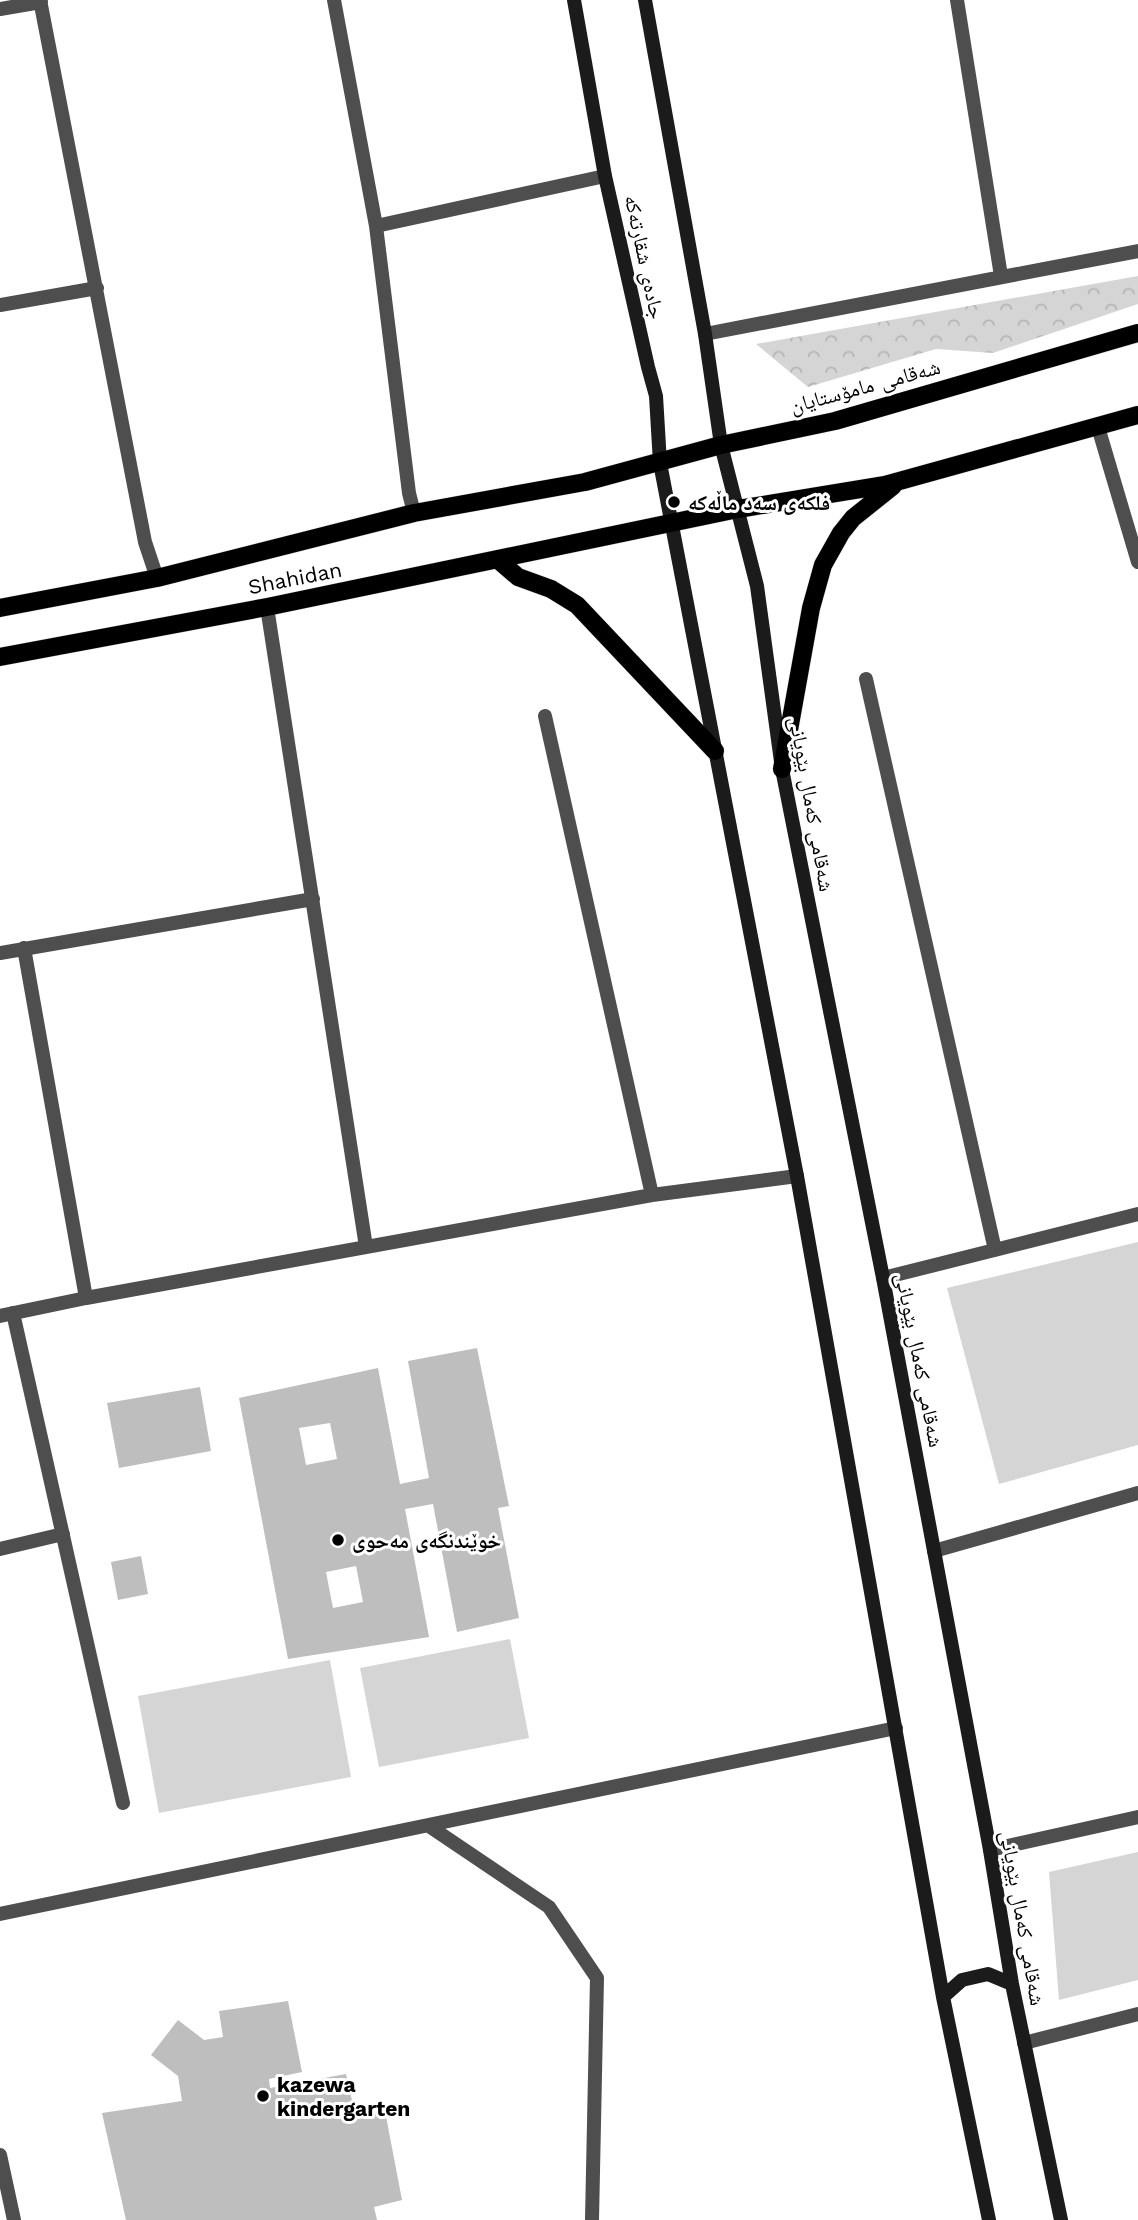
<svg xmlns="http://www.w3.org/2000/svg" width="1138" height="2220" font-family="'Work Sans','Noto Naskh Arabic',sans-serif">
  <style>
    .green { fill: #d5d5d5 }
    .park { fill: url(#park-crowns) }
    .building { fill: #bebebe; fill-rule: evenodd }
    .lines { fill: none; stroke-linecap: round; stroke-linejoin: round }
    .primary-casing { stroke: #dbdbdb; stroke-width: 19 }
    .lane { stroke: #4e4e4e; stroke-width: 14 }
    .street { stroke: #4e4e4e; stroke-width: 14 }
    .secondary { stroke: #1b1b1b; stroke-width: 14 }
    .primary { stroke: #000; stroke-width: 18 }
    .poi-dot { fill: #000; stroke: #fff; stroke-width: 2.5 }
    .labels { text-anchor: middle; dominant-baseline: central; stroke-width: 6; stroke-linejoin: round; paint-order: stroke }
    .street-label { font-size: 21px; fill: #000; stroke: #fff }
    .poi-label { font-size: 21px; font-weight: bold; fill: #000; stroke: #fff; text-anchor: start }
  </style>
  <defs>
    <pattern id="park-crowns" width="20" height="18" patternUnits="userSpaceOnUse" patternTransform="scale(1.75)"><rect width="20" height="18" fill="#d5d5d5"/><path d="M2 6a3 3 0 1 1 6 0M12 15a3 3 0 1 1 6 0" fill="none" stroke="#b5b5b5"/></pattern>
  </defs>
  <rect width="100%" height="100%" fill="#fff"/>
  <path class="green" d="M1138 1242V1445L999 1484 947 1288Z
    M510 1639 529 1738 379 1767 360 1668Z
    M330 1660 351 1777 159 1813 138 1696Z
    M1138 1852V1980L1059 2000 1049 1872Z"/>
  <path class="park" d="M1138 276V304L993 353 936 349 808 387 756 344Z"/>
  <path class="building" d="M477 1348 509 1506 498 1508 519 1618 457 1632 433 1504 405 1509 429 1637 288 1659 239 1398 378 1368 400 1484 429 1478 408 1361ZM330 1423 337 1459 306 1465 299 1428ZM356 1566 363 1602 333 1608 326 1572Z
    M200 1387 211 1451 119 1468 107 1403Z
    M141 1556 148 1594 118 1600 111 1562Z
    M288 2001 302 2072 269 2079 270 2088 346 2074 356 2118 385 2111 402 2200 374 2207 377 2220H126L102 2113 182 2101 178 2076 151 2055 178 2020 204 2040 223 2037 219 2011Z"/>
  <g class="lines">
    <g class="primary-casing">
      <path id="primary" d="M497 559 518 577 551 589 577 605 715 751
        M0 608 157 578 414 513 585 482 721 445 835 421 1138 333
        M0 657 267 607 738 509 885 485 1138 415
        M782 769 811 608 823 565 841 533 853 518 893 486"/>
    </g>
    <path class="lane" d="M13 1313 123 1803
      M0 1549 63 1534"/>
    <path class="street" d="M40 0 145 542 157 578
      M334 0 376 226 409 493 414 513
      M957 0 1001 276
      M0 9 41 2
      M376 226 605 176
      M0 305 97 288
      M705 334 1138 251
      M1098 427 1138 562
      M267 607 366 1247
      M866 679 995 1250
      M545 716 652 1195
      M24 948 86 1298
      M0 953 313 899
      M883 1278 1138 1214
      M0 1316 86 1298 652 1195 797 1176
      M934 1551 1138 1493
      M429 1826 549 1907 597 1978 592 2220
      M990 1850 1138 1817
      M0 1914 896 1728
      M1024 2043 1138 2014
      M0 2155 14 2220"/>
    <path class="secondary" d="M574 0 605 176 648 367 656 396 660 463 797 1176 943 1997 989 2220
      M645 0 705 334 721 445 757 586 782 769 883 1278 990 1850 1012 1984 1061 2220
      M943 1997 962 1980 988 1974 1012 1984"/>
    <use href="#primary" class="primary"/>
  </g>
  <g class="poi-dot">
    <circle cx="674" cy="502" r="7"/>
    <circle cx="338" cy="1540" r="7"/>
    <circle cx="263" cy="2096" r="7"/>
  </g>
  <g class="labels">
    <g class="street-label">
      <text transform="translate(645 257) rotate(78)">جادەی شقارتەکە</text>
      <text transform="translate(865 386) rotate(-15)">شەقامی مامۆستایان</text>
      <text transform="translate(295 578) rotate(-11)">Shahidan</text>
      <text transform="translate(812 804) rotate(80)">شەقامی کەمال بێویانی</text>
      <text transform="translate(920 1360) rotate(79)">شەقامی کەمال بێویانی</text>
      <text transform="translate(1023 1918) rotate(80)">شەقامی کەمال بێویانی</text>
    </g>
    <g class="poi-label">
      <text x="688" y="502">فلکەی سەد ماڵەکە</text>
      <text x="352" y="1540">خوێندنگەی مەحوی</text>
      <text x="277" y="2084">kazewa<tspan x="277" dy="24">kindergarten</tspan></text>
    </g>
  </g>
</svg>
